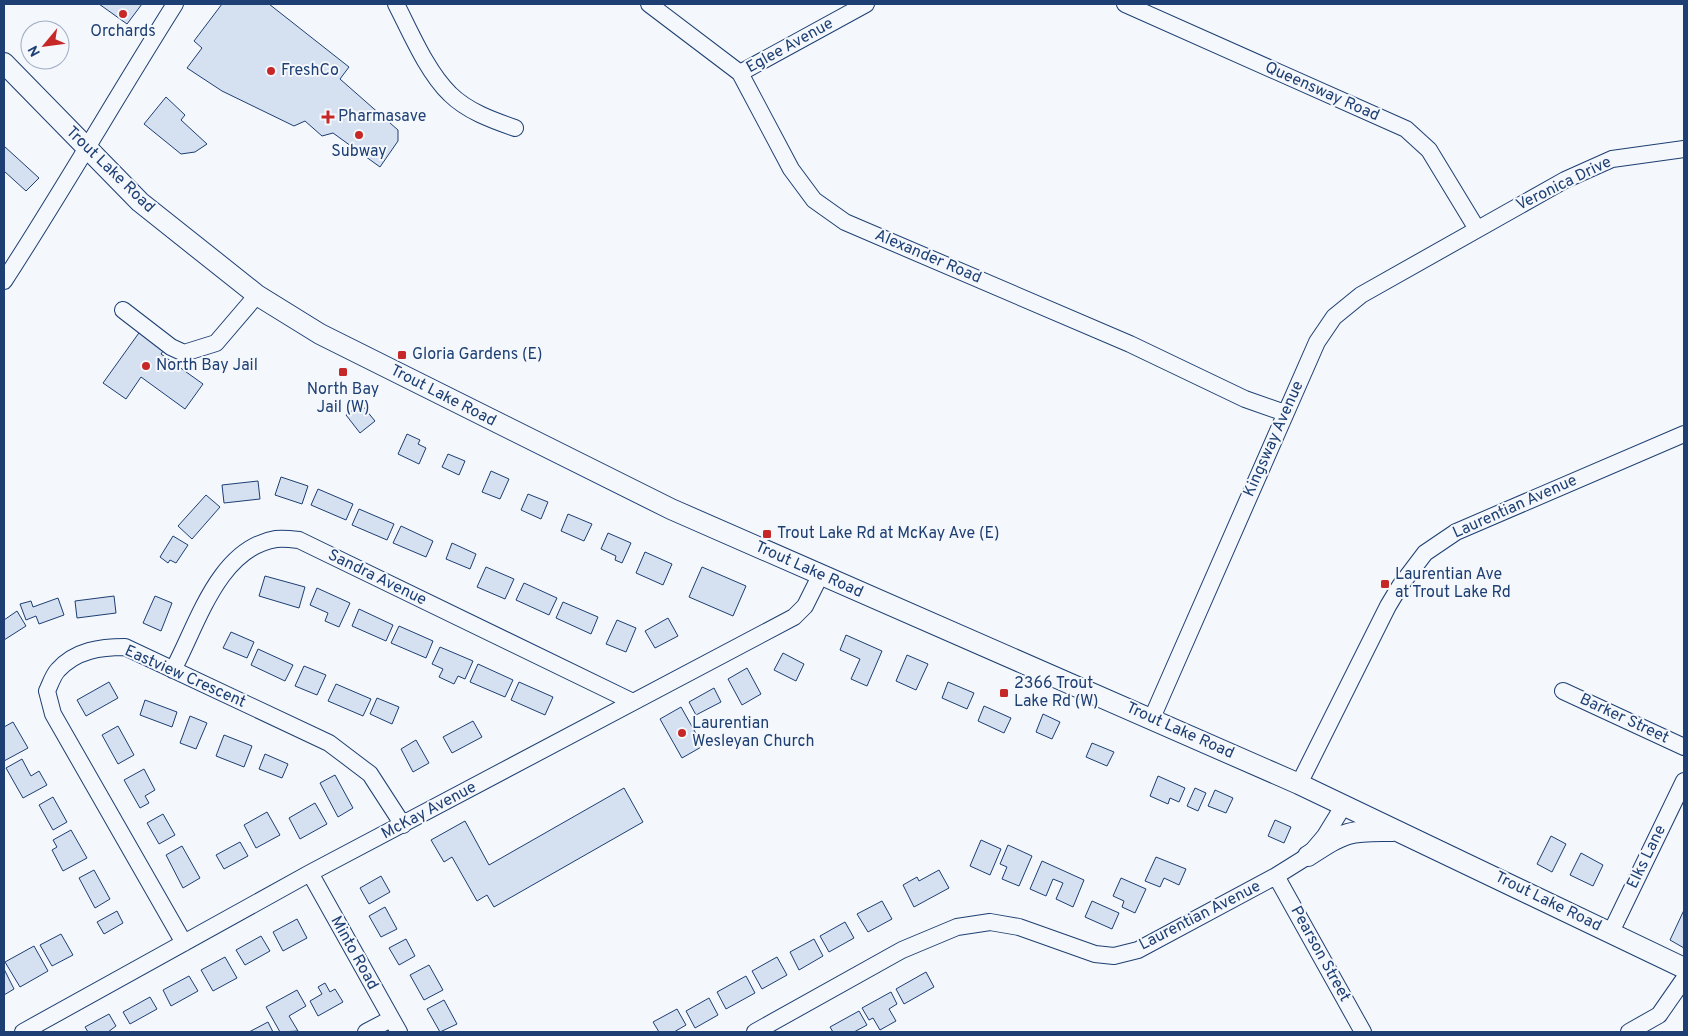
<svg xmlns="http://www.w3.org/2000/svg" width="1688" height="1036" font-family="Overpass,sans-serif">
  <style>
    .building { fill: #d5e0f0; stroke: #1d3f73 }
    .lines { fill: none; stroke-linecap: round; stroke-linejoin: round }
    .minor-casing { stroke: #1d3f73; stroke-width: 18 }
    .major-casing { stroke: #1d3f73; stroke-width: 22 }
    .minor { stroke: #f4f7fb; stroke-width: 16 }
    .major { stroke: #f4f7fb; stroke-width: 20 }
    .poi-dot { fill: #c62828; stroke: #f4f7fb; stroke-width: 2 }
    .labels { text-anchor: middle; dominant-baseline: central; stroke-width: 4; stroke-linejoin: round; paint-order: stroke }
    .poi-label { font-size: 16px; fill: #1d3f73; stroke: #f4f7fb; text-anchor: start }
    .street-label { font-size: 16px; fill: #1d3f73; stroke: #f4f7fb }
  </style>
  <rect width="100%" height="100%" fill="#f4f7fb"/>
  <path class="building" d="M99 4H142L127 24Z
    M222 4H269L349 67 340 79 398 130V141L380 167 333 133 322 136 305 121 294 126 222 91 187 68 202 48 194 41Z
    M166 97 185 115 181 120 207 144 195 152 181 154 144 124Z
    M4 146 39 178 26 191 4 171Z
    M141 330 166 347 161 354 203 384 185 409 141 377 126 399 103 383Z
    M361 404 375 421 360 433 346 415Z
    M407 434 420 440 418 444 426 448 419 464 398 454Z
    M448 454 465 461 459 475 442 467Z
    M491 471 509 479 500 499 482 492Z
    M281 477 308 486 302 504 275 495Z
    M258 481 260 499 224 503 222 485Z
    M318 489 353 504 346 520 311 505Z
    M528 494 548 502 541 519 521 510Z
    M206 495 220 507 192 539 178 526Z
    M359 509 394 524 387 540 352 525Z
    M568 514 592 524 584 541 561 531Z
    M401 526 433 541 426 557 393 543Z
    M608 533 631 543 622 563 615 560 616 556 601 549Z
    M173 536 188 545 176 563 170 560 168 563 160 557Z
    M452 543 476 554 470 569 446 559Z
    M645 552 672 564 663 585 636 573Z
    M486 567 514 579 505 599 477 587Z
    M702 567 746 586 733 616 689 597Z
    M265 576 305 587 299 608 259 596Z
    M524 583 557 598 549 615 516 600Z
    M317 588 350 603 339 627 325 621 328 613 310 605Z
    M114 596 116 613 77 618 75 601Z
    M155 596 172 603 161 631 143 623Z
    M58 598 64 615 39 624 36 616 26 620 20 604 31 601 33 607Z
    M563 602 598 617 591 634 556 618Z
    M359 609 393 625 386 641 352 626Z
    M17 611 26 626 4 640V620Z
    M668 618 678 636 655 648 645 631Z
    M617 620 636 628 626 652 606 644Z
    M399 626 433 641 426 658 391 643Z
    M231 632 254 642 247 658 223 648Z
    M846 635 882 651 867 686 851 679 860 659 840 650Z
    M440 647 473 661 465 679 458 676 454 684 439 677 443 669 432 664Z
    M258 649 293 665 285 681 251 665Z
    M783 653 804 664 796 681 774 670Z
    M907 655 928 664 916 690 896 681Z
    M478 664 513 680 505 697 470 682Z
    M304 666 326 675 317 695 295 686Z
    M747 668 761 694 742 705 728 679Z
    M109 682 118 698 86 716 77 700Z
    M519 682 553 697 545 715 511 700Z
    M948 682 974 693 967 709 942 698Z
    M336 684 371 699 363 716 328 701Z
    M714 688 721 702 696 715 689 702Z
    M377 698 399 707 392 724 370 714Z
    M145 700 177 712 172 727 140 715Z
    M984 706 1011 718 1004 733 978 721Z
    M681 707 703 746 682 758 660 719Z
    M1043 714 1060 722 1052 739 1036 732Z
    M190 716 207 723 196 749 180 743Z
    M473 721 482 737 452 753 443 737Z
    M13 722 28 748 4 761V727Z
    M118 726 134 755 118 764 102 735Z
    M224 735 252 746 244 767 216 756Z
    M416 740 429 763 413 772 401 749Z
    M1092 743 1114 752 1107 766 1086 757Z
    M265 754 288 764 282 778 259 769Z
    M22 759 31 776 39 771 47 785 23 798 6 768Z
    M144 769 155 790 145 796 149 803 140 808 124 780Z
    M335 775 353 808 338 817 320 783Z
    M1158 776 1185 788 1179 802 1170 798 1168 804 1150 796Z
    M624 788 643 822 494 907 487 895 477 901 452 857 444 862 431 840 465 821 489 865Z
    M1195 788 1206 793 1198 811 1187 806Z
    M1215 790 1233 798 1226 813 1208 806Z
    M53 797 67 822 53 830 39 805Z
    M315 803 327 824 300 839 289 818Z
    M267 812 280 835 256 848 244 825Z
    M163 814 175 835 159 844 147 823Z
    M1275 820 1291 827 1284 843 1268 836Z
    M71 830 87 858 63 871 52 850 57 847 53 840Z
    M1551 836 1566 844 1552 872 1537 864Z
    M981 840 1001 849 990 875 970 866Z
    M240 842 248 856 224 869 216 855Z
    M1008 845 1032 856 1019 886 1002 879 1007 867 1000 864Z
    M182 846 200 878 183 888 166 855Z
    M1581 853 1603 865 1593 886 1570 875Z
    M1156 857 1186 869 1179 885 1164 878 1160 887 1145 881Z
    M1042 861 1084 880 1073 907 1056 899 1063 883 1053 879 1046 896 1030 889Z
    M94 870 110 899 95 908 79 878Z
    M939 870 949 888 914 907 903 885 917 877 919 881Z
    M381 876 390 892 369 904 360 888Z
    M1121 878 1146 889 1135 913 1122 907 1124 901 1113 896Z
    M882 901 892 919 868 932 857 914Z
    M1092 901 1119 913 1112 929 1085 917Z
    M385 907 397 929 381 937 369 916Z
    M1684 910V948L1670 940Z
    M117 911 123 923 104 934 97 922Z
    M297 919 307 938 283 951 273 932Z
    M845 922 854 938 829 952 820 936Z
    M61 934 73 955 52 966 40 945Z
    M261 936 270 951 245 965 236 950Z
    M406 939 415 956 399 965 389 948Z
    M814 939 823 956 799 970 790 952Z
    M34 946 48 971 20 987 5 962Z
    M225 957 237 978 213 991 201 970Z
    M777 957 787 975 762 989 752 971Z
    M429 965 443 990 424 1000 410 975Z
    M4 969 14 989 4 995Z
    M926 972 934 987 904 1004 896 989Z
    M189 976 198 991 171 1006 163 990Z
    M746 976 755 993 726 1009 717 992Z
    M325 983 330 992 335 989 343 1002 318 1016 310 1001 322 994 318 987Z
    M297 990 306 1006 289 1016 298 1031 280 1032 266 1007Z
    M891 992 897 1004 889 1009 896 1021 880 1030 873 1018 869 1020 862 1008Z
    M150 997 157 1009 130 1024 123 1012Z
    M709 998 718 1015 695 1028 686 1011Z
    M444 1000 457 1024 440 1032 427 1009Z
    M677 1009 686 1025 674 1032H659L653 1022Z
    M859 1011 867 1025 854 1032H833L830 1027Z
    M109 1014 116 1026 108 1032H88L85 1027Z
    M268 1022 273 1032H249Z"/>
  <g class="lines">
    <g class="minor-casing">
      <path id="minor" d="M396 4C410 31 427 72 450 94 467 111 492 120 515 128
        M649 4 740 73 791 169 814 200 845 222 1130 344 1245 399 1285 413
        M1125 4 1406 129 1429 150 1477 229
        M740 73 866 4
        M4 281C63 190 117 96 175 4
        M123 310 171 347 184 353 216 343 257 295
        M173 670C197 626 218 548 276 539 283 538 291 539 299 540L633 702
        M1563 691 1684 747
        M1152 718 1317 342 1334 317 1361 295 1565 180 1612 159 1684 149
        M1299 784 1388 606 1400 586 1425 553 1456 532 1684 434
        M310 873 399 1032
        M1276 876 1363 1032
        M1611 932 1684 781
        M184 943 53 714 47 691C50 685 53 675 58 670 76 650 101 647 125 647L329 743 370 774 403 825
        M23 1032 310 873 794 617 805 606 820 576
        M366 1032 391 1019
        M755 1032 902 950 957 927 990 922 1019 927 1095 954 1114 956 1138 950 1276 876 1308 856 1325 836 1344 805
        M1629 1032 1659 1015 1684 979"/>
    </g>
    <g class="major-casing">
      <path id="major" d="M4 63 140 202 257 295 320 334 671 509 1299 784 1684 968
        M1308 856C1345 832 1348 830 1393 831"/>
    </g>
    <use href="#minor" class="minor"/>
    <use href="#major" class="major"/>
  </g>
  <g class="poi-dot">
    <circle cx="123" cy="14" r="5"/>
    <circle cx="271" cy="71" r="5"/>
    <path d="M325.5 109.5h5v5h5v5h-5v5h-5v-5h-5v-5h5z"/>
    <circle cx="359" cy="135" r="5"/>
    <rect x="397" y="350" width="10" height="10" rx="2.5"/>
    <circle cx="146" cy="366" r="5"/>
    <rect x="338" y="367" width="10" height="10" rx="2.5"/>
    <rect x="762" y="529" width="10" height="10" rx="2.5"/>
    <rect x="1380" y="579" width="10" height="10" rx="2.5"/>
    <rect x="999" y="688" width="10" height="10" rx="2.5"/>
    <circle cx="682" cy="733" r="5"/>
  </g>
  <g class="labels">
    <g class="poi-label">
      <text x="123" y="32" text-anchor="middle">Orchards</text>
      <text x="281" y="71">FreshCo</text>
      <text x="338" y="117">Pharmasave</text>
      <text x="359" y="152" text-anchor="middle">Subway</text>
      <text x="412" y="355">Gloria Gardens (E)</text>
      <text x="156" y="366">North Bay Jail</text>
      <text x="343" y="390" text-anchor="middle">North Bay<tspan x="343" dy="18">Jail (W)</tspan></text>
      <text x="777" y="534">Trout Lake Rd at McKay Ave (E)</text>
      <text x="1395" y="575">Laurentian Ave<tspan x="1395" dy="18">at Trout Lake Rd</tspan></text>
      <text x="1014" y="684">2366 Trout<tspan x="1014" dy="18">Lake Rd (W)</tspan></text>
      <text x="692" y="724">Laurentian<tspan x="692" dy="18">Wesleyan Church</tspan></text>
    </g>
    <g class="street-label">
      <text transform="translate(790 46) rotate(-29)">Eglee Avenue</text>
      <text transform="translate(1322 92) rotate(24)">Queensway Road</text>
      <text transform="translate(110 170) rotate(44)">Trout Lake Road</text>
      <text transform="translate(1564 184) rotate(-26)">Veronica Drive</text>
      <text transform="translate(928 257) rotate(23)">Alexander Road</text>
      <text transform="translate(443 396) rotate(27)">Trout Lake Road</text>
      <text transform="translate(1274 439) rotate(-66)">Kingsway Avenue</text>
      <text transform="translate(1515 507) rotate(-24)">Laurentian Avenue</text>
      <text transform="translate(809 570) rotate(24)">Trout Lake Road</text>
      <text transform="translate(377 578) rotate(26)">Sandra Avenue</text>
      <text transform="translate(185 677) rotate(24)">Eastview Crescent</text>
      <text transform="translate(1624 719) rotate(25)">Barker Street</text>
      <text transform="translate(1180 731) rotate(24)">Trout Lake Road</text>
      <text transform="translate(429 811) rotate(-28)">McKay Avenue</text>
      <text transform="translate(1647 857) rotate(-64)">Elks Lane</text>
      <text transform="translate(1548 902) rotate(26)">Trout Lake Road</text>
      <text transform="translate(1200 916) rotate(-27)">Laurentian Avenue</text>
      <text transform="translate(354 953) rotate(61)">Minto Road</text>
      <text transform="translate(1320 954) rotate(61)">Pearson Street</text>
    </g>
  </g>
  <rect width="1688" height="1036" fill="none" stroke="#1d3f73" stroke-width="10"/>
  <g transform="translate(45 45) rotate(241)"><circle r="24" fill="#f4f7fb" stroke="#9eadc5"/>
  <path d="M0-4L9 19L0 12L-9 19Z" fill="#c62828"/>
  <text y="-8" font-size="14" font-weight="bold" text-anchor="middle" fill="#1d3f73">N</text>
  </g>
</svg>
